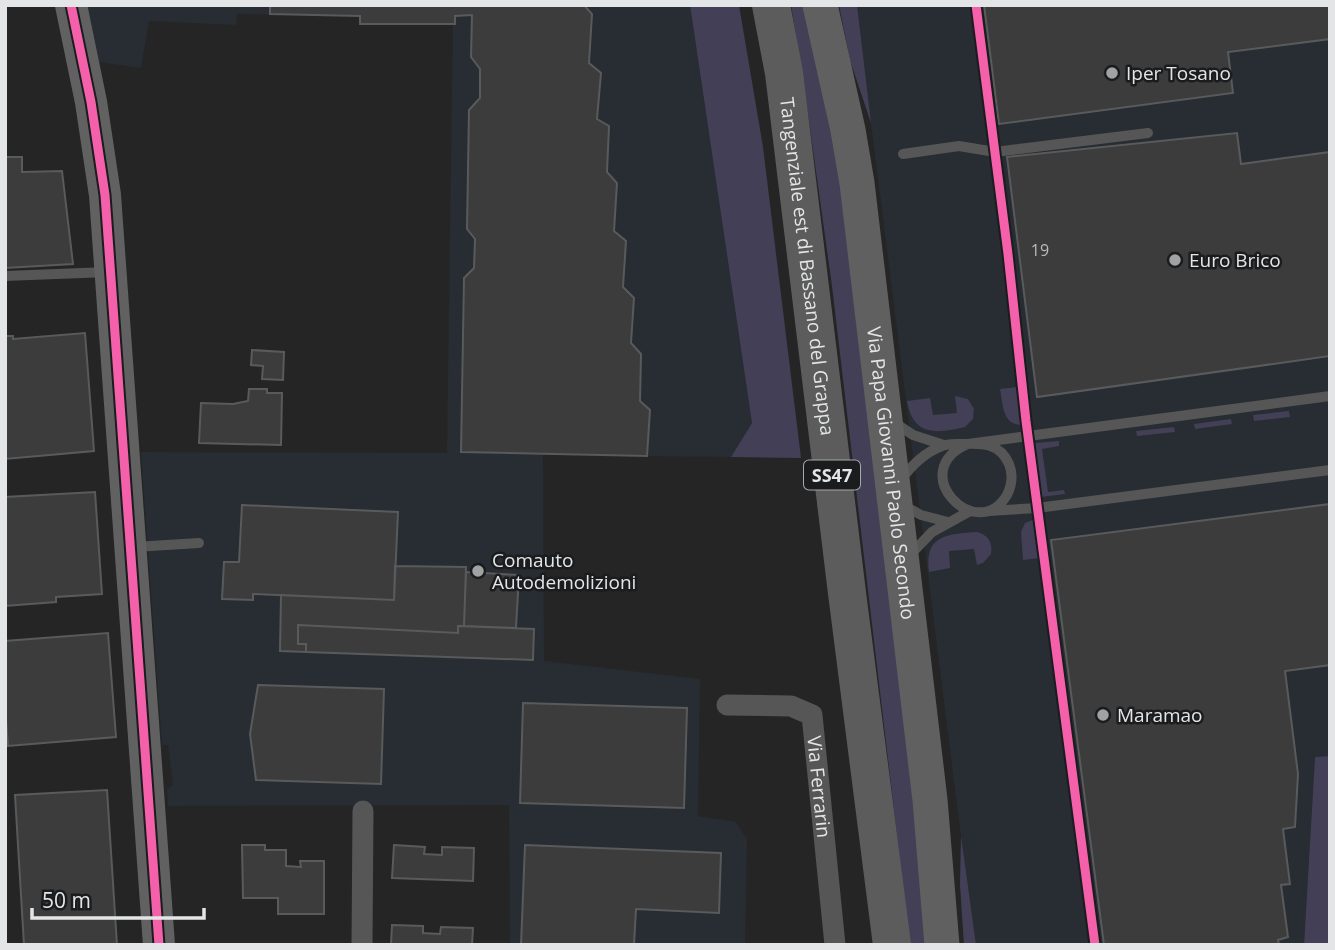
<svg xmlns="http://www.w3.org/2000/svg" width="1335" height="950" font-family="'Open Sans',sans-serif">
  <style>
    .built { fill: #272d32 }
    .green { fill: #423f57 }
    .building { fill: #3c3c3d; stroke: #595a5b; stroke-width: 2 }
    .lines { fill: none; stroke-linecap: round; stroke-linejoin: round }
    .lane { stroke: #565656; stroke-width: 10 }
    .street { stroke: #565656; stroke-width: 21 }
    .secondary { stroke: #616162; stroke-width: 32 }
    .primary { stroke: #606061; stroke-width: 35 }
    .highway { stroke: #5c5c5d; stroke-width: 38 }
    .cycleway-casing { stroke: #1a1c1e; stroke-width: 13 }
    .cycleway { stroke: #f560ab; stroke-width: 9 }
    .poi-dot { fill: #a0a2a3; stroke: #1a1c1e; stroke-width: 2.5 }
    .labels { text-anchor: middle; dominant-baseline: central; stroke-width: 5; stroke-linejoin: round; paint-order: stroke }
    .number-label { font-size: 16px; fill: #b9bbbc }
    .shield { fill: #1a1c1e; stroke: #a7a9aa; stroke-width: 2 }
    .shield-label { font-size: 18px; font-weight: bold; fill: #e3e5e6 }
    .poi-label { font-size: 19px; fill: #e3e5e6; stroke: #1a1c1e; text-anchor: start }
    .street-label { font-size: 19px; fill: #e3e5e6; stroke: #1a1c1e }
  </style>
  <rect width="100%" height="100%" fill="#252526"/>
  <path class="built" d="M88 5H690L752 423 731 457 543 455 544 661 700 679 698 816 736 822 747 840 745 945H510L509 805 168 806 167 789 173 785 168 745H162L141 452 447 453 453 18 237 14 236 25 149 21 141 68 98 62 87 10Z
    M839 5H1330V756L1315 757 1304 945H964L960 885 961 836 871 123 850 60Z"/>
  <path class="green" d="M690 5H739L763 147 801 458 731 457 752 423Z
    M791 5H812L841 160 933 945H910L832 286 804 85Z
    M839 5H857L871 123 850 60Z
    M1017 387 1022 425C1002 425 1003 404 1000 389Z
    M955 396 968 399 974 409 973 419 965 427C936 434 913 436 907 401L930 398 933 415 957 413Z
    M1289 411 1290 417 1254 421 1253 415Z
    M1231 419 1232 424 1195 429 1194 424Z
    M1174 427 1175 432 1137 436 1136 431Z
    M1059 441V446L1042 449 1048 492 1064 490 1065 494 1041 497 1035 443Z
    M1035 519 1040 558 1023 560 1021 532 1025 523Z
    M977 532C988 535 993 542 991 554L983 563 977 565 974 549 949 551 950 568 929 572C924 535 947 534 977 532Z
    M1330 756V945H1304L1315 757Z
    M961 836 976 945H964L960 885Z"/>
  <path class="building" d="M270 5H584L592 14 589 63 601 73 597 119 609 126 607 172 617 183 614 231 626 241 623 287 634 298 631 343 641 354 640 401 650 410 647 456 461 452 464 278 474 268 475 239 467 229 469 110 480 98V69L471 57 472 15 455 16V24H360V16L270 14Z
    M984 5H1330V39L1228 52 1233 93 999 124Z
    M1237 133 1241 164 1330 152V356L1037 397 1007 157Z
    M5 157H22V172L62 171 73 264 5 268Z
    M85 333 94 451 5 459V336H13V339Z
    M252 350 284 352 283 380 262 379 263 366 251 365Z
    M249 389H267V393H282L281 445 199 443 201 403 233 404 248 401Z
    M95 492 102 594 56 597V602L5 606V497Z
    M1330 504V665L1285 671 1298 774 1295 827 1283 829 1290 884 1281 885 1288 937 1278 940 1279 945H1104L1051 540Z
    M242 505 398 512 394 600 253 594V600L222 599 224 562H239Z
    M395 566 466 567 464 626H458V633L298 625V644H306V652L280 651 281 595 394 600Z
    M466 572 519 575 516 628 464 626Z
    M298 625 458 633V626L534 629 533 660 306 652V644H298Z
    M108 633 116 737 8 746 5 705V641Z
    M258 685 384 689 381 784 256 780 250 734Z
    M523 703 687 708 684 808 520 803Z
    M107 790 117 945H24L15 795Z
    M242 845H265V850H286V866L301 867 300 861H324V914H278V898H243Z
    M394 845 425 847 424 854 442 855V847L474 848 473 881 392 878Z
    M525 845 721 853 719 913 636 909 634 945H521Z
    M392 925 423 926V933L440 934 441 927 473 928 472 945H391Z"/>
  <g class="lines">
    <path class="lane" d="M903 154 959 146 995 152 1148 133
      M5 276 108 272
      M892 421 913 435 944 445
      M901 480C911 466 926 452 942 446 948 443 956 444 963 444 982 443 1000 443 1009 464 1013 474 1012 485 1007 495 977 546 904 471 968 444L1330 396
      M903 505 921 515 948 522
      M989 511 1037 508 1330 470
      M134 547 199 543
      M910 555 932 532 970 511"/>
    <g class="street">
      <path id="s1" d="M727 705 791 706 812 715 835 945"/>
      <path d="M362 945 363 811"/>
    </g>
    <path class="secondary" d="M71 5 91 102 105 195 159 945"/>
    <path class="primary" id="s2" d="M820 5 848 130 857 183 930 800 942 945"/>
    <path class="highway" id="s3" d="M771 5 784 73 847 593 892 945"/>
    <g class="cycleway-casing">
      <path id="cycleway" d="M71 5 91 102 105 195 159 945
        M976 5 1008 254 1026 421 1095 945"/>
    </g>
    <use href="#cycleway" class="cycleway"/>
  </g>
  <g class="poi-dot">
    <circle cx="1112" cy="73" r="7"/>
    <circle cx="1175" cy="260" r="7"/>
    <circle cx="478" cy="571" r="7"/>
    <circle cx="1103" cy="715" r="7"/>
  </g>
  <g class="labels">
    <g class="number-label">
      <text x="1040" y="250">19</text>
    </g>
    <rect class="shield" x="804" y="460.5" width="56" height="29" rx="5"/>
    <g class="shield-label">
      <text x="832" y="475">SS47</text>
    </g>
    <g class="poi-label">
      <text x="1126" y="73">Iper Tosano</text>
      <text x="1189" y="260">Euro Brico</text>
      <text x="492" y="560">Comauto<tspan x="492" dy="22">Autodemolizioni</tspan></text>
      <text x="1117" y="715">Maramao</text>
    </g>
    <g class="street-label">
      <text stroke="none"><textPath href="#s3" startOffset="264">Tangenziale est di Bassano del Grappa</textPath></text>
      <text stroke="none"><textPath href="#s2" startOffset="474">Via Papa Giovanni Paolo Secondo</textPath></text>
      <text stroke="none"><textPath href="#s1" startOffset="159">Via Ferrarin</textPath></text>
    </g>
  </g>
  <rect width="1335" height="950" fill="none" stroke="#e3e5e6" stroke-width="14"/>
  <path d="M32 908v10h172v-10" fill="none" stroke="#e3e5e6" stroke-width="3.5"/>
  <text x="42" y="908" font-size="21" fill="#e3e5e6" stroke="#1a1c1e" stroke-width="5" paint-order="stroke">50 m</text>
</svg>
